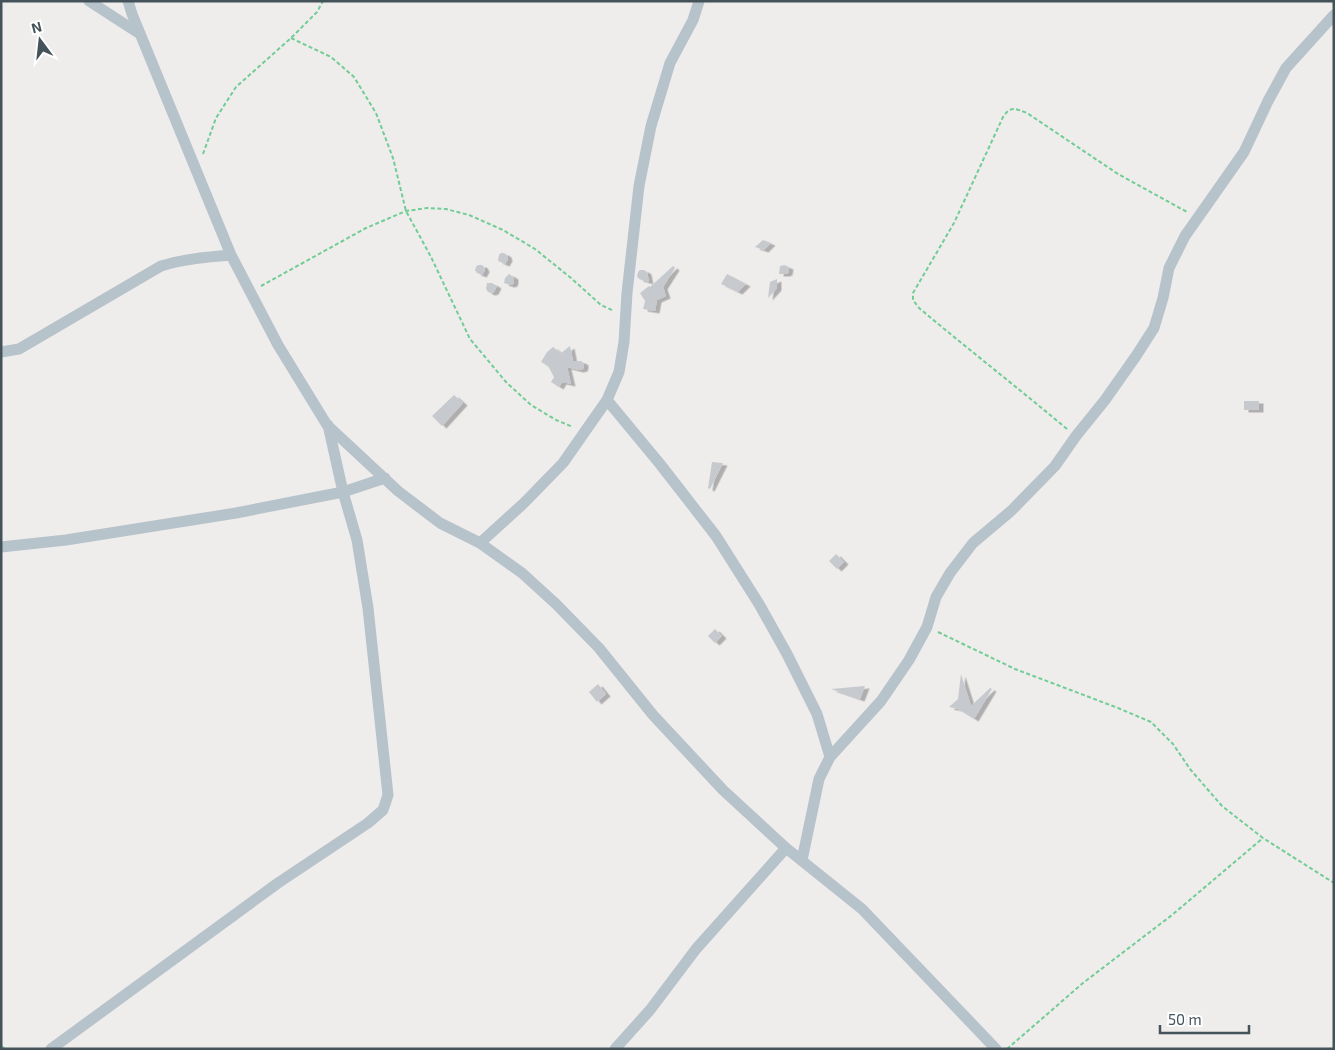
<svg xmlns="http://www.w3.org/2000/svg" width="1335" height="1050" font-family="'Exo 2',sans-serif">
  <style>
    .building { fill: #c6cacf; filter: url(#shadow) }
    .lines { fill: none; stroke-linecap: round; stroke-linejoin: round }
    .path { stroke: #70cd94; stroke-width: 2; stroke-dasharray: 4 2.5; stroke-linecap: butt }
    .minor { stroke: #b7c3ca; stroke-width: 11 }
  </style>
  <defs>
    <filter id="shadow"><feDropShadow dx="4.5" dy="2.5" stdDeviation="0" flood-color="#0004"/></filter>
  </defs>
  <rect width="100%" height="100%" fill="#efecec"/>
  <path class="building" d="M763 240 771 243 764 250 755 247Z
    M501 253H504L507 255 508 259 505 264 498 261 499 255Z
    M478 265H482L484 267 485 270 482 275 477 273 475 270 476 267Z
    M784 265 789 267 788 273 785 274H779L780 266Z
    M673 266 675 268 663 287 666 296 657 300 655 311 643 309 645 301 640 293 649 286 650 287Z
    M640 270H644L647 272 649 282 639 279 637 276 638 272Z
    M509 274 514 277V281L513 284 510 285 504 283 505 278Z
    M727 274 746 284 738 292 721 284Z
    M777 279V288L768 298 770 282Z
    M487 283H492L497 286 494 292 491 293 488 292 486 289Z
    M570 346 573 361H581L584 363V366L583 369 579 370 567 367 571 384 562 382 559 387 551 382 554 377 548 366 541 362 547 352 553 347 561 353Z
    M454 395 463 403 442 426 432 416Z
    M1244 401H1259V410H1244Z
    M712 462 723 463 710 489 708 488Z
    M836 554 844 562 837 569 829 561Z
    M715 629 722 636 715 643 708 636Z
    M961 674 971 706 990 688 992 689 974 719 958 709 949 707 958 699Z
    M598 684 606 694 597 702 589 692Z
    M865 686 860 699 831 689Z"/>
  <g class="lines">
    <path class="path" d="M291 38 331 57 354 77 376 113 393 158 406 211 431 257 470 339 506 382 531 405 556 420 573 427
      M203 154 216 118 236 87 291 38 317 12 323 1
      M261 286 366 228 406 211 427 208 446 209 469 215 503 230 535 249 571 278 601 305 614 311
      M1067 429C1018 388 968 349 919 308L913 300V293L954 223 1003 117C1011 105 1016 109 1027 113L1118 174 1187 212
      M938 632 1015 669 1118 708 1151 722 1173 744 1190 769 1222 806 1263 838 1334 883
      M1 1046 5 1049
      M1007 1049 1083 983 1172 915 1263 838"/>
    <path class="minor" d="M89 1 140 34
      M128 1 132 14 231 255 278 345 327 425 398 491 440 523 480 543 522 573 556 604 599 648 653 715 723 790 786 848 862 909 996 1049
      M1 352 19 349 161 266C184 259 207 257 231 255
      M607 400 660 464 716 536 759 604 787 654 817 714 830 757
      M480 543 524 503 563 463 607 400 619 372 624 342 627 293 639 186 651 126 670 63 693 20 699 1
      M1 547 66 540 236 513 343 492 385 478
      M802 860 819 779 830 757 881 701 909 660 927 627 936 597 950 573 973 543 1011 511 1055 466 1076 436 1105 400 1136 356 1154 328 1163 298 1169 268 1185 236 1244 152 1268 101 1286 68 1334 15
      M51 1049 278 883 368 823 383 810 388 795 368 608 357 540 343 492 328 425
      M615 1049 650 1010 696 949 786 848"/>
  </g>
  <rect width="1335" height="1050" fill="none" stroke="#44525a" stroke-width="5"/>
  <g transform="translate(40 40) rotate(345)" stroke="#ffffff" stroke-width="4" paint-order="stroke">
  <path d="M0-4L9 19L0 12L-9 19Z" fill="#44525a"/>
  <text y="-8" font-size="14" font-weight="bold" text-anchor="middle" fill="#44525a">N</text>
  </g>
  <path d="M1160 1025v8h89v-8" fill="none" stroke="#44525a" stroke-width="2.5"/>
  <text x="1168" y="1025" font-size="15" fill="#44525a" stroke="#ffffff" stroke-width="4" paint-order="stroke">50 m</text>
</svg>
